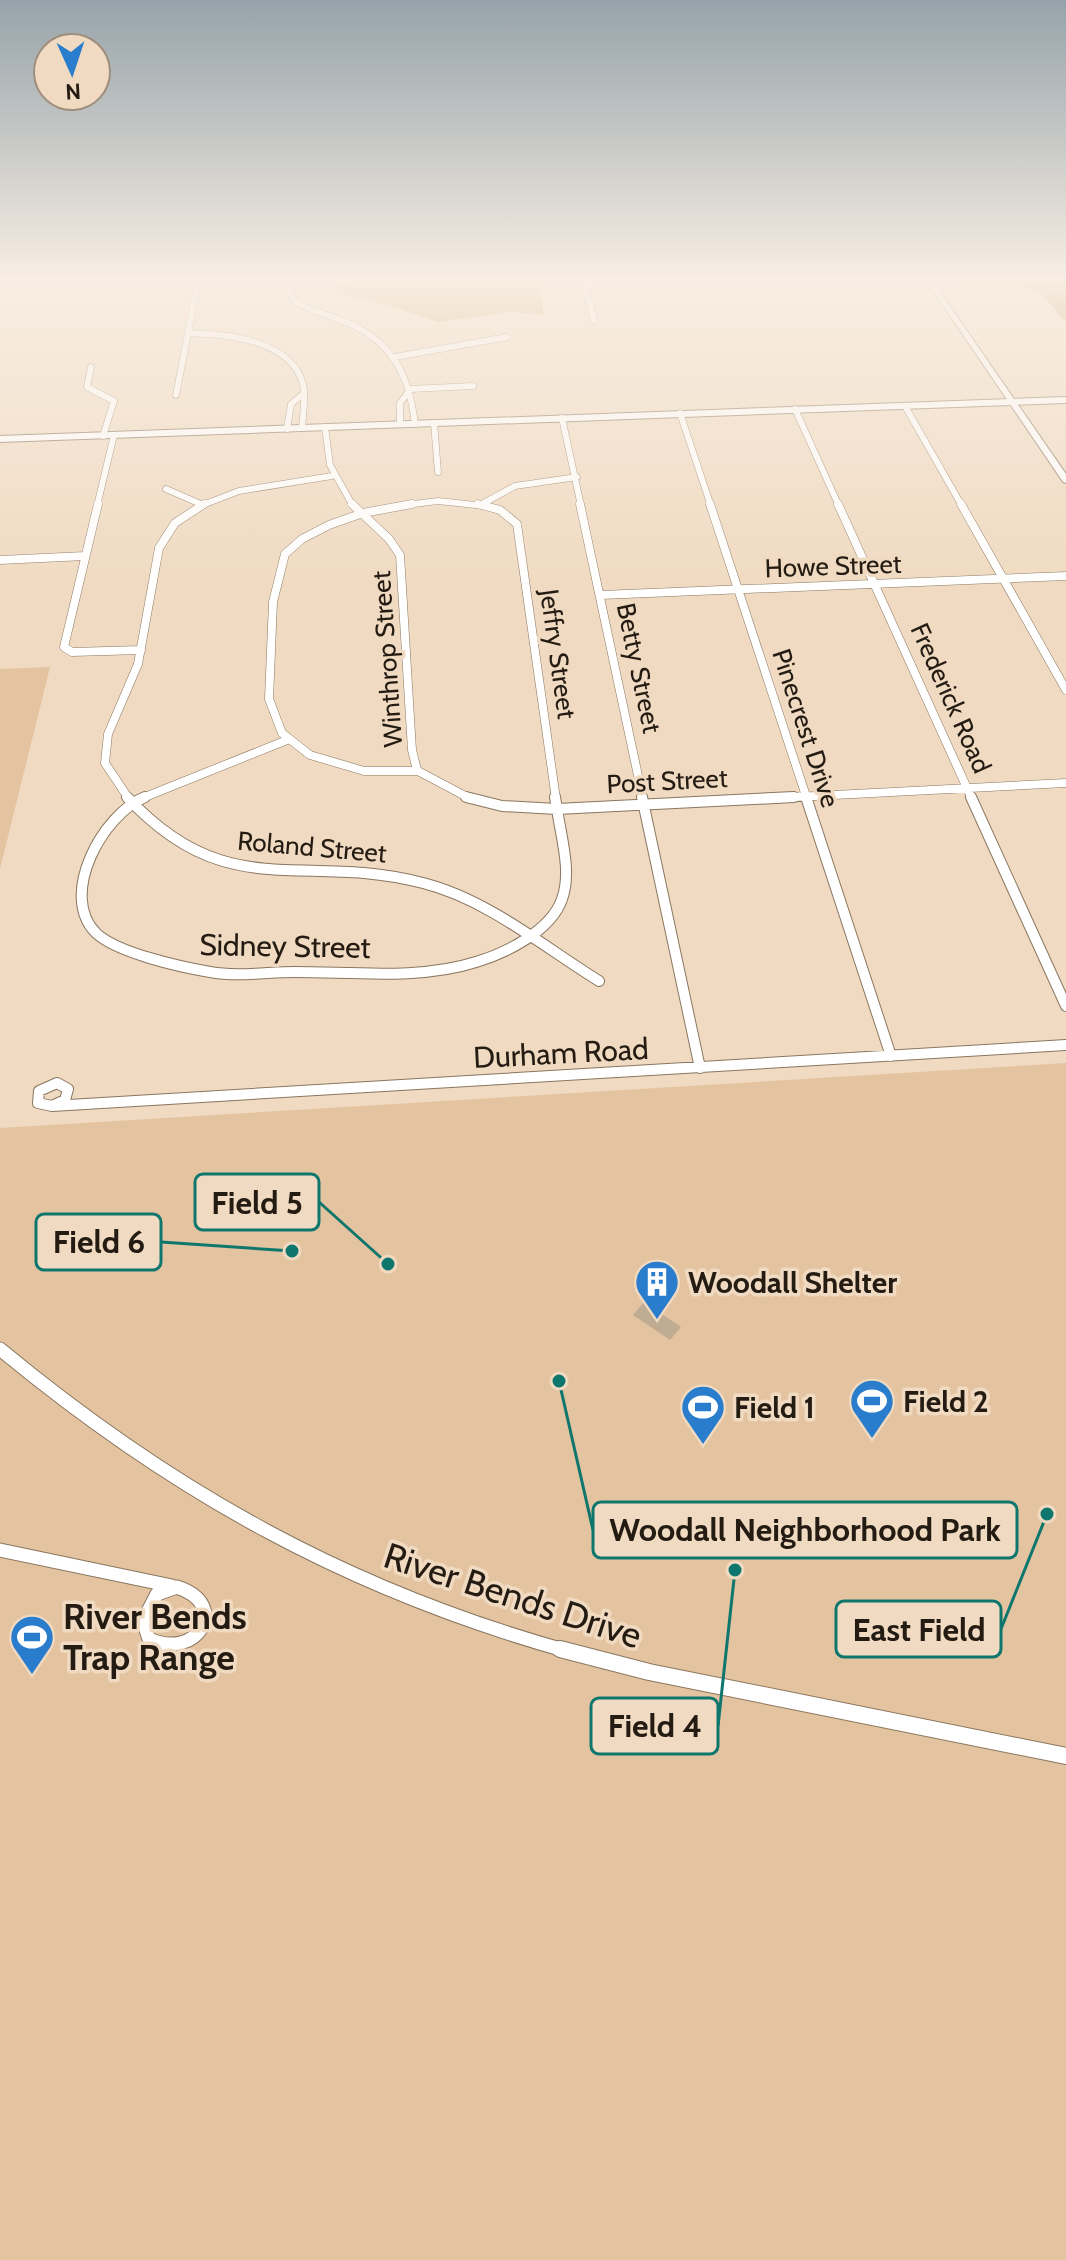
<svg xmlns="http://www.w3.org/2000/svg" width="1066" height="2260" font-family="Cabin,sans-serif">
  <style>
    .green { fill: #e4c4a0 }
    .forest { fill: #d3a164 }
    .water { fill: #bb8a4d }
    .building { fill: #c0ab93 }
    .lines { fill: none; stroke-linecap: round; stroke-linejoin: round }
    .minor-far4-casing { stroke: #8a765f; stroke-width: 7 }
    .minor-far3-casing { stroke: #8a765f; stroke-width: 9 }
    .minor-far2-casing { stroke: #8a765f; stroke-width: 12 }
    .minor-far1-casing { stroke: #8a765f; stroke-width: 15 }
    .minor-casing { stroke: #8a765f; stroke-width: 18 }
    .tertiary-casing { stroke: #8a765f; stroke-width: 2 }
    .secondary-casing { stroke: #8a765f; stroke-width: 2 }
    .minor-far4 { stroke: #fff; stroke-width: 6 }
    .minor-far3 { stroke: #fff; stroke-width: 8 }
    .minor-far2 { stroke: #fff; stroke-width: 10 }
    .minor-far1 { stroke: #fff; stroke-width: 13 }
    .minor { stroke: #fff; stroke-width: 16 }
    .tertiary { fill: #fff; fill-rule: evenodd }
    .secondary { fill: #fff; fill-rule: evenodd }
    .labels { text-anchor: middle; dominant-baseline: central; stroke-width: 7; stroke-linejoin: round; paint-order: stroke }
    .far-street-label { font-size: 26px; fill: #241c13; stroke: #f0dac1 }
    .street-label { font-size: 30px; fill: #241c13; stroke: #f0dac1 }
    .poi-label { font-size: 30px; font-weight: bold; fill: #241c13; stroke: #f0dac1; text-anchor: start }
    .near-street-label { font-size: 36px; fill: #241c13; stroke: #f0dac1 }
    .near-poi-label { font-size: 36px; font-weight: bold; fill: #241c13; stroke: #f0dac1; text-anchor: start }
    .leader { fill: none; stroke: #0f766e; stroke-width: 3 }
    .callout-dot { fill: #0f766e; stroke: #f0dac1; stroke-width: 3 }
    .callout { fill: #f0dac1; stroke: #0f766e; stroke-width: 3 }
    .callout-label { font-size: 32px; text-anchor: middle; font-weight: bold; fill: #241c13 }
  </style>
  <rect width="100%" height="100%" fill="#f0dac1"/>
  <path class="green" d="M50 667 0 869V669Z
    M1066 1063V2260H0V1128Z"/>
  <path class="forest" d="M386 276H537L544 315 511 312 438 322 385 304 337 293 336 284Z"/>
  <path class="water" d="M948 276H1066V322C1056 312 1046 296 1034 290 1006 278 972 295 948 276Z"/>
  <path class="building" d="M644 1302 681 1327 670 1340 633 1315Z"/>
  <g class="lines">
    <g class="minor-far4-casing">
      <path id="minor-far4" d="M290 276V294L296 302C311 311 328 315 343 321 392 340 409 374 415 424
        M582 276 594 320
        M584 285 897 276
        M188 333C225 334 291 339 303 384 306 398 303 414 302 428
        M395 357 507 337
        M91 367 87 387 114 401 103 436
        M411 389 473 386
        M176 395 199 276
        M905 406 962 506
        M795 409 839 506
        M680 413 711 506
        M562 418 581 506
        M434 423 438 472
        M400 424V403L411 389
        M325 427 330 465 353 506
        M287 429 291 404 302 395
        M166 489 203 505
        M482 504 515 486 577 477
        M97 506 114 435
        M200 506 239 491 332 476
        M397 506 438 501 485 506"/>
    </g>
    <g class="minor-far3-casing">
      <path id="minor-far3" d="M98 504 64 647 72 652 141 650
        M352 504 389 539 400 555 412 750 417 770
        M412 504 363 513 329 525 302 539 285 554 273 602 269 699 282 733 310 755 364 771H418L471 799
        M478 504 500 510 517 524 556 799
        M580 504 643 799
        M710 504 807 799
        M838 504 972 799
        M961 504 1066 690
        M0 560 85 556
        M601 595 1066 576
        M129 799 105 763 108 734 138 664 159 548 175 523 204 504
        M140 799 287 740
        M755 799 1066 783"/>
    </g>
    <g class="minor-far2-casing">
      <path id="minor-far2" d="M127 797C228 906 302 851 423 883 487 899 544 947 599 981
        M145 797C103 814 58 895 96 933 117 953 181 967 210 972 237 977 268 972 295 972 353 972 420 980 476 962 506 953 551 931 562 899 572 872 561 837 557 809
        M466 797 502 806 557 809
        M555 797 557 809
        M642 797 700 1068
        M806 797 891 1056
        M971 797 1066 1006
        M557 809 794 797
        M57 1083 68 1089 65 1100 52 1106 38 1103 39 1091Z
        M52 1106 1066 1045"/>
    </g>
    <g class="minor-far1-casing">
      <path id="minor-far1" d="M0 1349C174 1493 349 1590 567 1651
        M0 1550 172 1586
        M177 1587C232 1605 197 1661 149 1639L143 1621 157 1594Z"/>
    </g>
    <g class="minor-casing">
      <path id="minor" d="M560 1649 649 1672 1066 1756"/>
    </g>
    <g class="tertiary-casing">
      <path id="tertiary" d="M923 276H929L1066 474V483L1063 482Z"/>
    </g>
    <g class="secondary-casing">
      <path id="secondary" d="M1066 397V403L0 442V436Z"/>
    </g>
    <use href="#minor-far4" class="minor-far4"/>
    <use href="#minor-far3" class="minor-far3"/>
    <use href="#minor-far2" class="minor-far2"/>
    <use href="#minor-far1" class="minor-far1"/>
    <use href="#minor" class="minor"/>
    <use href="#tertiary" class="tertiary"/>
    <use href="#secondary" class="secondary"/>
  </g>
  <linearGradient id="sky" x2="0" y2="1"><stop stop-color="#96a3aa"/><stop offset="0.47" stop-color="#f8eee3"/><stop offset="1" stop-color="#f8eee3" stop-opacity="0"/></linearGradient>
  <rect width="1066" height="592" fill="url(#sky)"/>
  <defs>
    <g id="building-pin" transform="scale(2.3)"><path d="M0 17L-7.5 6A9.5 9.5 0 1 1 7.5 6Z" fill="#2a7dcc" stroke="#f0dac1"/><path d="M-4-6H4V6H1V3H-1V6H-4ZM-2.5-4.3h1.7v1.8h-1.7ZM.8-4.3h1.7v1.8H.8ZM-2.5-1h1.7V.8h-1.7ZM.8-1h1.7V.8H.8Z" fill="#fff"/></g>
    <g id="stadium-pin" transform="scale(2.3)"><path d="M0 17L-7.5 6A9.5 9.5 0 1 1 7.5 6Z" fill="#2a7dcc" stroke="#f0dac1"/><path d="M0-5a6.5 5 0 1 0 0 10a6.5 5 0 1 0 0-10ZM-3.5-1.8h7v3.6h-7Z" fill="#fff"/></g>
  </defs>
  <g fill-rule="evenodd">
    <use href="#building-pin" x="657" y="1282"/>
    <use href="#stadium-pin" x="872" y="1401"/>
    <use href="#stadium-pin" x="703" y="1407"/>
    <use href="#stadium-pin" x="32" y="1637"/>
  </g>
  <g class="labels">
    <g class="far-street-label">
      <text transform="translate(833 566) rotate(-2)">Howe Street</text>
      <text transform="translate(558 654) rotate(82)">Jeffry Street</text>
      <text transform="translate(387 659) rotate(-94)">Winthrop Street</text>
      <text transform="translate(639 668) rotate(78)">Betty Street</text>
      <text transform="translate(951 698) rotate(66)">Frederick Road</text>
      <text transform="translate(806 728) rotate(72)">Pinecrest Drive</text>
      <text transform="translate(667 781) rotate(-3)">Post Street</text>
      <text transform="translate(312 847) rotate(5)">Roland Street</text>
    </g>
    <g class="street-label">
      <text transform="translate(285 946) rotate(1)">Sidney Street</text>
      <text transform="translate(561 1053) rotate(-3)">Durham Road</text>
    </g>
    <g class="poi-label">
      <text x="688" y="1282">Woodall Shelter</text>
      <text x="903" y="1401">Field 2</text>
      <text x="734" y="1407">Field 1</text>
    </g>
    <g class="near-street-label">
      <text transform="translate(513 1595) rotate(18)">River Bends Drive</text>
    </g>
    <g class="near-poi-label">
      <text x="63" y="1616">River Bends<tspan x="63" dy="41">Trap Range</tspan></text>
    </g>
  </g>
  <path class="leader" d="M388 1264L319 1202M292 1251L161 1242M559 1381L593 1530M1047 1514L1001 1629M735 1570L718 1726"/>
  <g class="callout-dot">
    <circle cx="388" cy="1264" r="8"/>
    <circle cx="292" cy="1251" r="8"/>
    <circle cx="559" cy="1381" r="8"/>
    <circle cx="1047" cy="1514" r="8"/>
    <circle cx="735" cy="1570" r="8"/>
  </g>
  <g class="callout">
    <rect x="195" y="1174" width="124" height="56" rx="8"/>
    <rect x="36" y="1214" width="125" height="56" rx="8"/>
    <rect x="593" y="1502" width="424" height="56" rx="8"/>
    <rect x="836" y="1601" width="165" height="56" rx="8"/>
    <rect x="591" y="1698" width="127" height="56" rx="8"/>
  </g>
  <g class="callout-label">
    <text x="257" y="1214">Field 5</text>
    <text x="99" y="1253">Field 6</text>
    <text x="805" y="1541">Woodall Neighborhood Park</text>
    <text x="919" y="1641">East Field</text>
    <text x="655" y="1737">Field 4</text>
  </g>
  <g transform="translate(72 72) rotate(177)"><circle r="38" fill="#f0dac1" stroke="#9e8e7b" stroke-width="2"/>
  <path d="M0-6L14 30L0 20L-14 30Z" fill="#2a7dcc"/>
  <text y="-12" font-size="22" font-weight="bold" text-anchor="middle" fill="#241c13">N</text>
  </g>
</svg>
